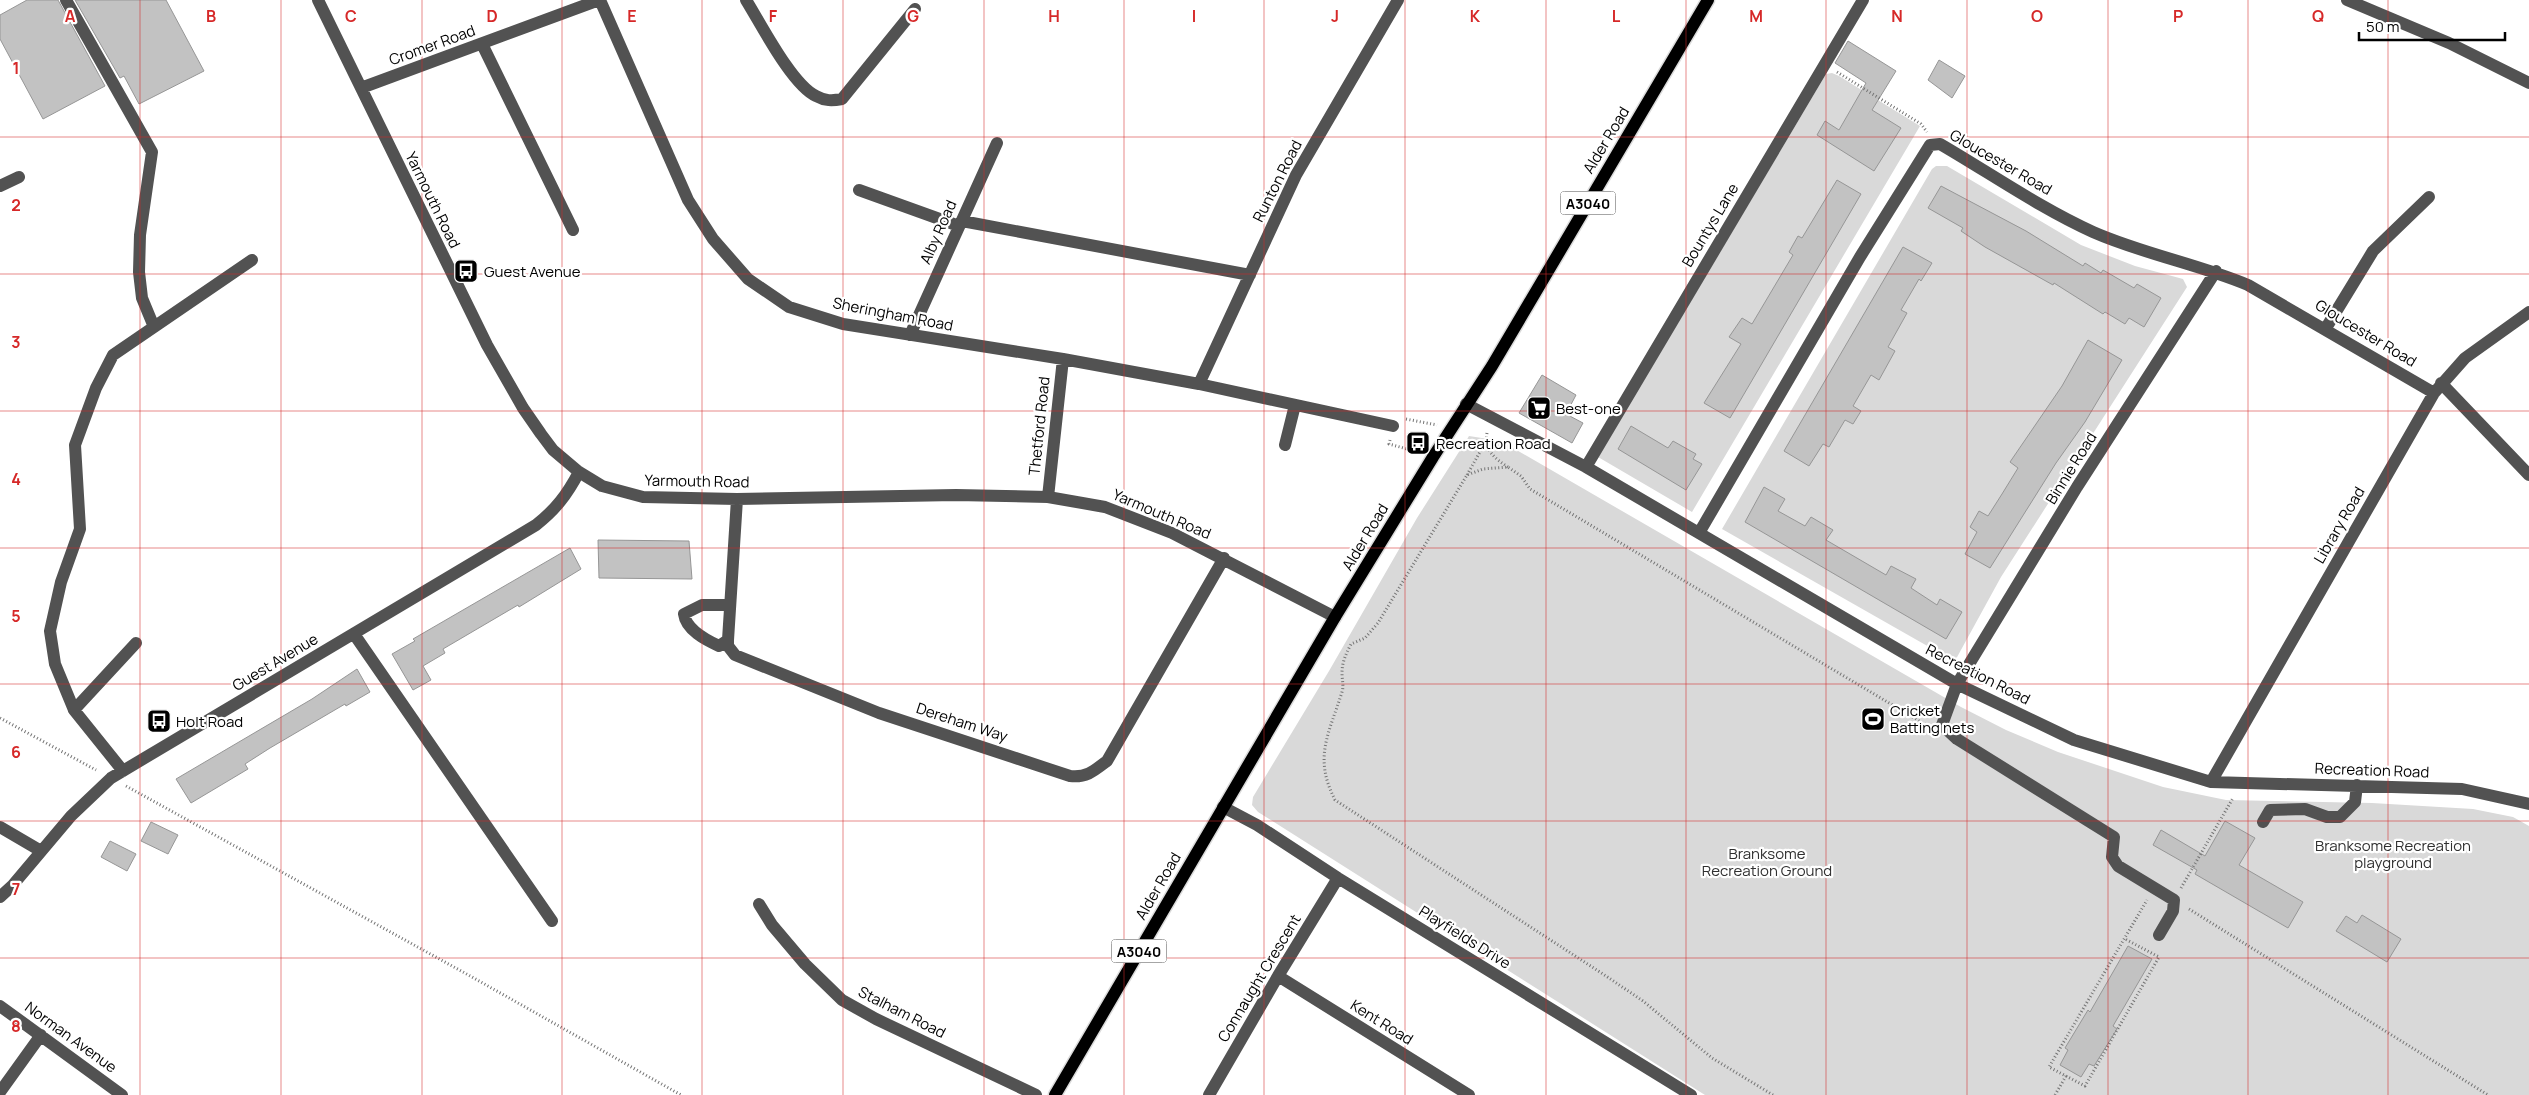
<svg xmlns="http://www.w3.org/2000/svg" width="2529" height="1095" font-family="Manrope,sans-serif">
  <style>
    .green { fill: #d9d9d9 }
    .building { fill: #c2c2c2; stroke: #969696 }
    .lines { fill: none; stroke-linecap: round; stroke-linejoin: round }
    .major-casing { stroke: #dbdbdb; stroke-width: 15 }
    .path { stroke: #747474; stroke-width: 3; stroke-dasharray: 1 2.5; stroke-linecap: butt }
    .minor { stroke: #525252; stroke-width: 12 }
    .major { stroke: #000; stroke-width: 12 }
    .grid { fill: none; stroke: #d62828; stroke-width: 1; stroke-opacity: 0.55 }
    .labels { text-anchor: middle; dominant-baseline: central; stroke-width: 4.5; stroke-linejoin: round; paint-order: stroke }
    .shield { fill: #fff; stroke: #4c4c4c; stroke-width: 1 }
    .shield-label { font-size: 14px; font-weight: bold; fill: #000 }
    .street-label { font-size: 15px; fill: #000; stroke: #fff }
    .poi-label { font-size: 15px; fill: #000; stroke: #fff; text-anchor: start }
    .park-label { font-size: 15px; fill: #303030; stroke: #fff }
    .grid-label { font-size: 16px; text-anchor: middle; font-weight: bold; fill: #d62828; stroke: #fff; stroke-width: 4.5; stroke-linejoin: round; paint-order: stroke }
  </style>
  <rect width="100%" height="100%" fill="#fff"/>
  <path class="green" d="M1832 73 1839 76 1920 126 1692 512 1598 457 1826 74Z
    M1936 166H1947L2081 245 2135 266 2183 279 2187 287 2001 577 1956 659 1952 660 1722 529 1932 169Z
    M1469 436 1501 441 1961 707 2006 730 2058 752 2163 787 2226 800 2372 803 2473 809 2513 817 2529 826V1095H1705L1258 812 1252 805 1253 797 1329 671 1417 518Z"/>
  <path class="building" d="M27 0H58L105 86 43 119 0 39V15Z
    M75 0H166L204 71 139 104 124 76 120 78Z
    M1848 41 1896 71 1872 110 1901 128 1874 171 1817 135 1825 121 1839 130 1866 83 1835 63Z
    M1939 60 1965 76 1952 98 1928 80Z
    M1837 180 1861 194 1730 418 1704 403 1741 344 1729 337 1742 318 1752 324 1793 255 1789 252 1798 236 1802 238Z
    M1941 186 2026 231 2083 266 2085 263 2101 273 2103 270 2134 288 2137 284 2161 298 2144 327 2129 318 2125 324 2105 312 2103 314 2054 283 2053 285 1985 247 1961 231 1963 228 1928 208Z
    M1903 247 1932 263 1921 281 1919 279 1901 310 1907 313 1888 347 1895 351 1879 380 1871 375 1853 406 1861 411 1853 424 1845 420 1829 447 1823 444 1809 466 1784 451Z
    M2088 340 2122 360 2085 422 2056 463 1990 568 1965 554 1977 532 1970 527 1979 511 1988 516 2002 494 2018 468 2010 462 2062 386Z
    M1542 375 1576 395 1566 414 1583 423 1572 443 1519 413Z
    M1631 426 1668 448 1673 441 1696 454 1693 459 1702 464 1686 490 1618 449Z
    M1764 487 1785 499 1778 511 1805 526 1811 517 1833 530 1826 540 1886 575 1891 566 1916 579 1911 588 1937 605 1940 599 1962 612 1946 639 1745 522Z
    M598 540 689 541 692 579 599 578Z
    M570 548 581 569 519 607 518 605 443 649 445 653 423 666 431 680 413 690 392 654 415 641 413 639Z
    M357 669 370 692 346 706 345 704 270 748 245 764 248 769 191 803 176 779 312 699Z
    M2225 821 2255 838 2239 865 2303 902 2288 928 2195 874 2197 870 2153 845 2161 830 2205 856Z
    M151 822 178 835 168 854 141 841Z
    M110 841 136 854 127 871 101 857Z
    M2362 915 2401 939 2387 962 2336 931 2346 916 2357 923Z
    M2128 946 2152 959 2113 1026 2117 1029 2094 1066 2089 1064 2081 1077 2060 1065 2068 1050 2065 1048 2088 1010 2090 1012Z"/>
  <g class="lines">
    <g class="major-casing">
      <path id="major" d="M1055 1095 1335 617 1433 457 1492 366 1708 0"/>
    </g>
    <path class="path" d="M1837 72 1921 124 1927 132
      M1406 419 1437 425
      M1487 433C1484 450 1494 458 1508 467
      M1390 440 1389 444 1418 452
      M1467 475 1485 443
      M0 718 96 770
      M126 786 472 977 681 1095
      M2181 888 2233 798
      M2189 909 2488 1095
      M2066 1076 2085 1086 2159 957 2125 939
      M1773 1095 1712 1058 1643 1001 1606 976 1335 800C1313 757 1329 734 1342 692 1344 686 1342 680 1342 673 1342 662 1346 654 1351 644L1365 638 1378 623 1467 475 1483 469 1508 467 1521 476 1530 489 1926 725
      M2055 1095 2066 1076 2049 1067 2147 900"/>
    <path class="minor" d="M66 0 152 152 140 235 139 272 142 298 154 327
      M318 0 487 345 523 408 541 434 553 450 579 472 602 486 643 497 737 499 956 495 1048 497 1105 507 1172 533 1335 617
      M600 0 688 200 713 239 748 279 789 307 843 324 1063 359 1199 384 1393 426
      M746 0C761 24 792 85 816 96 825 101 832 101 842 99L915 9
      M2347 0 2449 43 2529 83
      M482 44 573 230
      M361 88 599 0
      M0 186 19 177
      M859 190 959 226
      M962 221 1250 275
      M2326 328 2373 251 2429 197
      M910 335 997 143
      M2441 383 2529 475
      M1199 384 1296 175 1398 0
      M1466 404 1586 467 1957 684 2074 740 2211 782 2462 789 2529 804
      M1285 445 1295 405
      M1586 467 1863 0
      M1048 497 1063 359
      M737 499 728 640V646L735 655 879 713 1070 776C1086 778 1094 771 1107 761L1224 558
      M1699 533 1860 257 1930 145 1940 144C1990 173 2040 208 2093 232 2143 254 2198 264 2248 285L2434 393
      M354 634 552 921
      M728 640 719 646C706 640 686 630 684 614L702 605H730
      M74 710 55 664 50 631 61 582 80 529 75 445 96 388 113 355 252 260
      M123 771 74 710 136 643
      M2211 782 2434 393 2465 358 2529 312
      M1223 807 1257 825 1338 878 1691 1095
      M2263 822 2270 810 2305 809 2327 817H2340L2355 802 2357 785
      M0 827 41 851
      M0 897 12 886 71 816 111 778 536 525C555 510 567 495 579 472
      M759 904 772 925 805 964 842 1000 876 1019 1036 1095
      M2159 935 2173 911 2174 900 2118 866 2112 857 2114 837 1957 739 1942 725 1957 684 2077 487 2216 271
      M1278 976 1469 1095
      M0 1006 122 1095
      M0 1092 41 1035
      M1209 1095 1278 976 1338 878"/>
    <use href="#major" class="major"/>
  </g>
  <path class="grid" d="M140 0V1095M281 0V1095M422 0V1095M562 0V1095M702 0V1095M843 0V1095M984 0V1095M1124 0V1095M1264 0V1095M1405 0V1095M1546 0V1095M1686 0V1095M1826 0V1095M1967 0V1095M2108 0V1095M2248 0V1095M2388 0V1095M0 137H2529M0 274H2529M0 411H2529M0 548H2529M0 684H2529M0 821H2529M0 958H2529"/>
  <defs>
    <g id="bus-square" transform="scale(1.25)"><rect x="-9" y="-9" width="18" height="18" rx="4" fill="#000" stroke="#fff"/><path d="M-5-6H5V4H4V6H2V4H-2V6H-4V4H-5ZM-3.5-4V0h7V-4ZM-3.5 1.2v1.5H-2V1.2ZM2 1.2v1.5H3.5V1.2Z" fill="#fff"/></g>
    <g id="supermarket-square" transform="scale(1.25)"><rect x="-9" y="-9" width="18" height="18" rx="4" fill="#000" stroke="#fff"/><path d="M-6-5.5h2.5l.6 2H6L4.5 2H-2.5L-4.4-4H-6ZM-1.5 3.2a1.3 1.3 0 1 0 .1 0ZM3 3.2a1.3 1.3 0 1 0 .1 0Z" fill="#fff"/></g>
    <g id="stadium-square" transform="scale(1.25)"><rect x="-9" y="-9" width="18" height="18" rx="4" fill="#000" stroke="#fff"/><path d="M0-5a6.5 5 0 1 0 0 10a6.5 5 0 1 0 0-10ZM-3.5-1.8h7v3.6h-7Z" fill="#fff"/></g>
  </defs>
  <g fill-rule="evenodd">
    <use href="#bus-square" x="466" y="271"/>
    <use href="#supermarket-square" x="1539" y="408"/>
    <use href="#bus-square" x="1418" y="443"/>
    <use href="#stadium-square" x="1873" y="719"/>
    <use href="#bus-square" x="159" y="721"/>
  </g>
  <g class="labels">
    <g class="shield">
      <rect x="1560.5" y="191.5" width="55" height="23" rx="4"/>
      <rect x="1111.5" y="939.5" width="55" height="23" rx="4"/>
    </g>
    <g class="shield-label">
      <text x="1588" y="203">A3040</text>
      <text x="1139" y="951">A3040</text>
    </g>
    <g class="street-label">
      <text transform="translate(432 45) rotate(-20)">Cromer Road</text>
      <text transform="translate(1606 140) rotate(-59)">Alder Road</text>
      <text transform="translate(2001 162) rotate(30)">Gloucester Road</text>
      <text transform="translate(1277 181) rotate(-63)">Runton Road</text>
      <text transform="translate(433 200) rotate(64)">Yarmouth Road</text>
      <text transform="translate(1710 225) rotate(-59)">Bountys Lane</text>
      <text transform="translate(938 232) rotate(-66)">Alby Road</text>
      <text transform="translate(893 314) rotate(11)">Sheringham Road</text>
      <text transform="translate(2366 333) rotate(31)">Gloucester Road</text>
      <text transform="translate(1039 426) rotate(-84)">Thetford Road</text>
      <text transform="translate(2071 468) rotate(-58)">Binnie Road</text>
      <text transform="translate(697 481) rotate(1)">Yarmouth Road</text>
      <text transform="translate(1162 514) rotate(23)">Yarmouth Road</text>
      <text transform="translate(2339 525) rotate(-60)">Library Road</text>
      <text transform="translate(1365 537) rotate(-59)">Alder Road</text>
      <text transform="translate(275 662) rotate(-31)">Guest Avenue</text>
      <text transform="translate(1978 674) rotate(27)">Recreation Road</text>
      <text transform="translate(962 722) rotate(18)">Dereham Way</text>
      <text transform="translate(2372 770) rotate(2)">Recreation Road</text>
      <text transform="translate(1158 886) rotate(-60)">Alder Road</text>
      <text transform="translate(1465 937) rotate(32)">Playfields Drive</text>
      <text transform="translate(1259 978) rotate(-59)">Connaught Crescent</text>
      <text transform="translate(902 1012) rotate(27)">Stalham Road</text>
      <text transform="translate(1382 1022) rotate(32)">Kent Road</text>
      <text transform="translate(71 1037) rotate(36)">Norman Avenue</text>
    </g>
    <g class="poi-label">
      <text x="484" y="271">Guest Avenue</text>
      <text x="1556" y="408">Best-one</text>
      <text x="1436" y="443">Recreation Road</text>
      <text x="1890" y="710">Cricket<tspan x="1890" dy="17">Batting nets</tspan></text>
      <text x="176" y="721">Holt Road</text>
    </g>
    <g class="park-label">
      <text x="2393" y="845">Branksome Recreation<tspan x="2393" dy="17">playground</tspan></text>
      <text x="1767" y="853">Branksome<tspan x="1767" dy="17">Recreation Ground</tspan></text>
    </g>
  </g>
  <g class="grid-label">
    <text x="70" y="22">A</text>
    <text x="211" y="22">B</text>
    <text x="351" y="22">C</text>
    <text x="492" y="22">D</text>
    <text x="632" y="22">E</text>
    <text x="773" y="22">F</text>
    <text x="913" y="22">G</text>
    <text x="1054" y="22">H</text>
    <text x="1194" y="22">I</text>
    <text x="1335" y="22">J</text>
    <text x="1475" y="22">K</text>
    <text x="1616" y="22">L</text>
    <text x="1756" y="22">M</text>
    <text x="1897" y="22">N</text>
    <text x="2037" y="22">O</text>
    <text x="2178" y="22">P</text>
    <text x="2318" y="22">Q</text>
    <text x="16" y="74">1</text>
    <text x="16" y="211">2</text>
    <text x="16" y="348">3</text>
    <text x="16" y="485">4</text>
    <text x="16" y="622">5</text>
    <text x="16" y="758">6</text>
    <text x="16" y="895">7</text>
    <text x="16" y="1032">8</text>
  </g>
  <path d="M2359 32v8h146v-8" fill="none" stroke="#000000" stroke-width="2.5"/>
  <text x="2366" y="32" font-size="15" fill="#000000" stroke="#ffffff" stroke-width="4" paint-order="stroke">50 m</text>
</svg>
